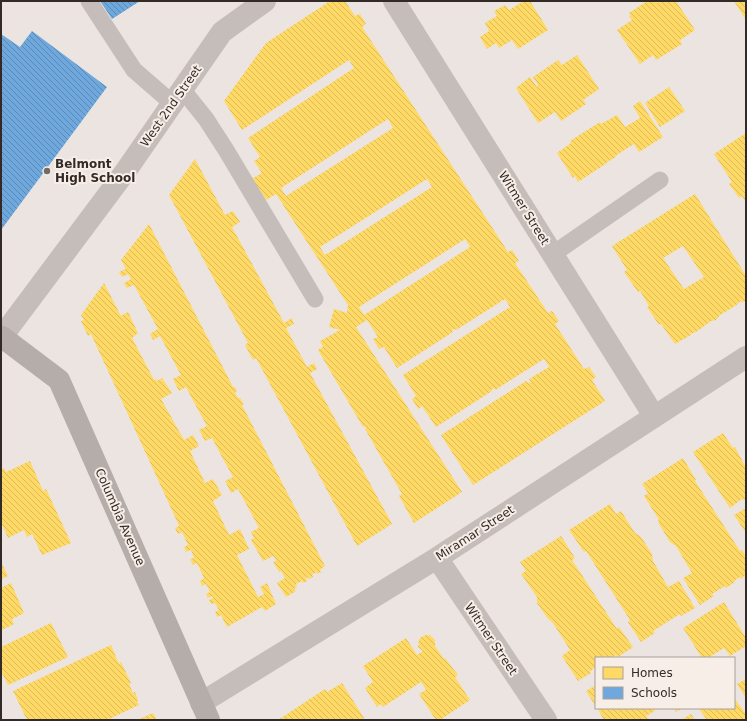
<svg xmlns="http://www.w3.org/2000/svg" width="747" height="721" font-family="'DejaVu Sans',sans-serif">
	<style>
		.homes { fill: url(#homes-back-hatch); fill-rule: evenodd }
		.schools { fill: url(#schools-back-hatch) }
		.lines { fill: none; stroke-linecap: round; stroke-linejoin: round }
		.lane { stroke: #c4bdb9; stroke-width: 17 }
		.street { stroke: #c4bdb9; stroke-width: 22 }
		.secondary { stroke: #b5adaa; stroke-width: 22 }
		.poi-dot { fill: #736b68; stroke: #f7eee7; stroke-width: 1.5 }
		.labels { text-anchor: middle; dominant-baseline: central; stroke-width: 4; stroke-linejoin: round; paint-order: stroke }
		.street-label { font-size: 12px; fill: #332a28; stroke: #f7eee7 }
		.poi-label { font-size: 12px; font-weight: bold; fill: #332a28; stroke: #f7eee7; text-anchor: start }
	</style>
	<defs>
		<pattern id="homes-back-hatch" width="6" height="6" patternUnits="userSpaceOnUse"><rect width="6" height="6" fill="#ffd966"/><path d="M-1 5l2 2M0 0l6 6M5-1l2 2" fill="none" stroke="#dbba58"/></pattern>
		<pattern id="schools-back-hatch" width="6" height="6" patternUnits="userSpaceOnUse"><rect width="6" height="6" fill="#6fa8dc"/><path d="M-1 5l2 2M0 0l6 6M5-1l2 2" fill="none" stroke="#5c89b2"/></pattern>
	</defs>
	<rect width="100%" height="100%" fill="#ebe4e0"/>
	<path class="homes" d="M330,1H345L355,16L360,14L366,24L362,27L508,252L512,250L519,261L515,263L548,313L552,311L559,321L555,324L584,369L589,367L596,377L592,380L605,401L473,485L441,435L526,381L528,383L531,382L529,379L549,367L544,359L495,390L494,388L491,390L492,391L436,427L422,406L418,409L412,399L416,396L403,375L510,307L505,299L456,330L455,329L452,330L453,332L397,368L384,347L379,349L373,339L378,337L367,320L356,327L462,492L414,523L399,496L402,494L365,429H366L365,426L363,427L318,350L323,347L320,341L340,330L329,327L334,309L347,313L348,305L276,194L266,200L252,179L262,173L254,161L260,157L248,138L354,68L349,60L242,130L224,101L266,43ZM388,119L393,128L286,196L281,188ZM427,179L432,187L325,255L320,247ZM465,239L470,247L364,315L359,307Z
		M524,1H530L548,30L518,49L512,40L499,48L496,43L487,49L480,37L489,31L485,23L497,16L494,11L505,5L509,10Z
		M647,1L651,2L655,1L656,3L660,1H676L695,30L680,40L682,44L656,60L653,55L640,64L617,30L632,20L629,16L630,15L629,13Z
		M734,1H746V20Z
		M577,55L599,89L583,100L586,104L561,121L555,112L538,123L516,88L530,77L537,87L538,85L533,77L558,60L562,65Z
		M669,87L685,111L660,127L645,103Z
		M640,101L663,137L639,152L634,144L615,156L616,157L606,163H607L578,182L575,176L573,178L557,153L571,143L570,141L600,122L601,124L617,115L625,127L640,118L633,106Z
		M746,133V203L742,196L739,198L732,188L729,184L732,182L714,154Z
		M195,159L225,215L233,211L240,222L232,227L284,323L292,318L294,324L286,328L307,367L314,363L317,369L310,373L392,524L357,546L256,358L253,360L245,345L248,343L169,195Z
		M695,194L746,276V300L742,303L741,301L735,306L720,315L716,320L711,321L696,332L690,334L691,335L675,344L661,324L659,325L647,307L649,306L640,291L638,292L624,272L627,270L612,246ZM683,246L704,277L684,289L663,258Z
		M149,224L233,387H235L237,391L235,392L238,398H240L244,404L242,405L325,566L320,570L321,572L317,574L316,572L312,575L313,577L309,579L307,577L306,578L307,581L303,583L302,581L296,584L297,587L294,589L296,591L286,597L277,583L285,578L281,571L279,572L273,562L276,561L275,558L273,556L263,561L251,540L254,538L251,532L259,528L238,489L231,493L225,481L233,477L222,457L212,438L205,441L199,430L207,426L196,406L186,387L179,391L173,379L181,375L160,336L153,340L150,334L158,329L134,285L127,288L124,283L131,279L128,274L122,277L119,272L126,269L121,260Z
		M104,283L121,316L128,312L138,333L132,338L154,380L156,379L157,381L162,378L172,393L161,399L184,440L193,435L199,446L190,451L205,483L213,479L222,495L213,501L229,535L240,529L249,549L237,555L258,597L264,594L260,587L267,583L276,604L265,611L262,607L227,627L221,615L217,617L215,612L219,610L215,603L211,604L209,600L213,598L212,596L208,598L206,594L210,592L206,584L202,586L200,581L204,578L197,563L193,565L190,559L194,558L191,550L186,552L184,547L188,545L182,532L178,534L175,528L179,526L176,519L91,334L88,336L81,321L84,320L81,315Z
		M723,433L733,448L735,447L745,466L746,465V499L743,500L742,499L730,508L693,452Z
		M683,458L696,480L695,481L740,551L742,550L746,557V575L741,579L740,577L734,581L735,582L726,588L725,586L712,594L714,596L700,605L683,578L692,573L676,546L670,542L659,524L658,518L644,496L648,493L642,484Z
		M30,461L43,491L46,489L71,543L42,555L32,534L27,537L24,530L8,538L1,522V469L4,468L6,472Z
		M610,504L616,514L621,511L635,533L640,536L643,540L652,554L653,561L668,587L679,581L695,608L681,616L680,614L653,631L655,633L641,642L628,622L630,620L586,551L584,552L569,530Z
		M746,508V533L734,515Z
		M561,536L575,558L572,560L617,629L619,627L633,647L618,657L616,655L611,658H596V667L590,671L591,673L578,681L562,656L570,650L553,623L548,619L537,603V597L521,574L526,571L520,562Z
		M1,562L8,576L1,579Z
		M11,583L24,613L12,619L14,624L2,630L1,588Z
		M724,602L746,638V646L730,656L724,648L708,658H702L683,628Z
		M51,623L68,657L8,685L1,671V647Z
		M426,635H430L435,640V646L444,659L445,658L458,675L455,677L470,700L440,720H436L419,694L426,690L421,682L383,707L381,704L377,707L365,688L373,682L363,666L406,638L417,655L423,651L418,647L419,640L421,637Z
		M111,645L119,664L121,662L131,683L129,684L133,693L135,692L138,700L137,701L139,705L107,720H27L13,691Z
		M746,679V698L737,684Z
		M342,683L364,718L361,720H278L325,689L327,692Z
		M596,685V707L586,691Z
		M734,698L746,714V720H707L699,709L734,708Z
		M597,708H654L655,711L646,716L649,720H604Z
		M674,708H683L676,712Z
		M153,713L157,720H137Z
		M691,714L695,720H681Z"/>
	<path class="schools" d="M100,1H140L112,19Z
		M32,31L107,87L1,230V34L20,47Z"/>
	<g class="lines">
		<path class="lane" d="M89,1L134,70L172,103
			M182,89L206,119L226,150L315,299
			M553,254L660,180"/>
		<path class="street" d="M394,1L654,416
			M1,338L125,172L222,32L265,1
			M437,558L546,720
			M201,703L437,558L746,357"/>
		<path class="secondary" d="M2,337L59,380L209,720"/>
	</g>
	<circle class="poi-dot" cx="47" cy="171" r="4"/>
	<g class="labels">
		<g class="street-label">
			<text transform="translate(171 106) rotate(-55)">West 2nd Street</text>
			<text transform="translate(524 208) rotate(58)">Witmer Street</text>
			<text transform="translate(120 517) rotate(66)">Columbia Avenue</text>
			<text transform="translate(475 533) rotate(-33)">Miramar Street</text>
			<text transform="translate(491 639) rotate(56)">Witmer Street</text>
		</g>
		<g class="poi-label">
			<text x="55" y="164">Belmont<tspan x="55" dy="14">High School</tspan></text>
		</g>
	</g>
	<rect width="747" height="721" fill="none" stroke="#332a28" stroke-width="4"/>
	<rect x="595" y="657" width="140" height="52" fill="#f7eee7" stroke="#a9a09b"/>
	<rect x="603" y="667" width="20" height="12" fill="#ffd966" stroke="#a9a09b"/>
	<text x="631" y="677" font-size="12" fill="#332a28">Homes</text>
	<rect x="603" y="687" width="20" height="12" fill="#6fa8dc" stroke="#a9a09b"/>
	<text x="631" y="697" font-size="12" fill="#332a28">Schools</text>
</svg>
